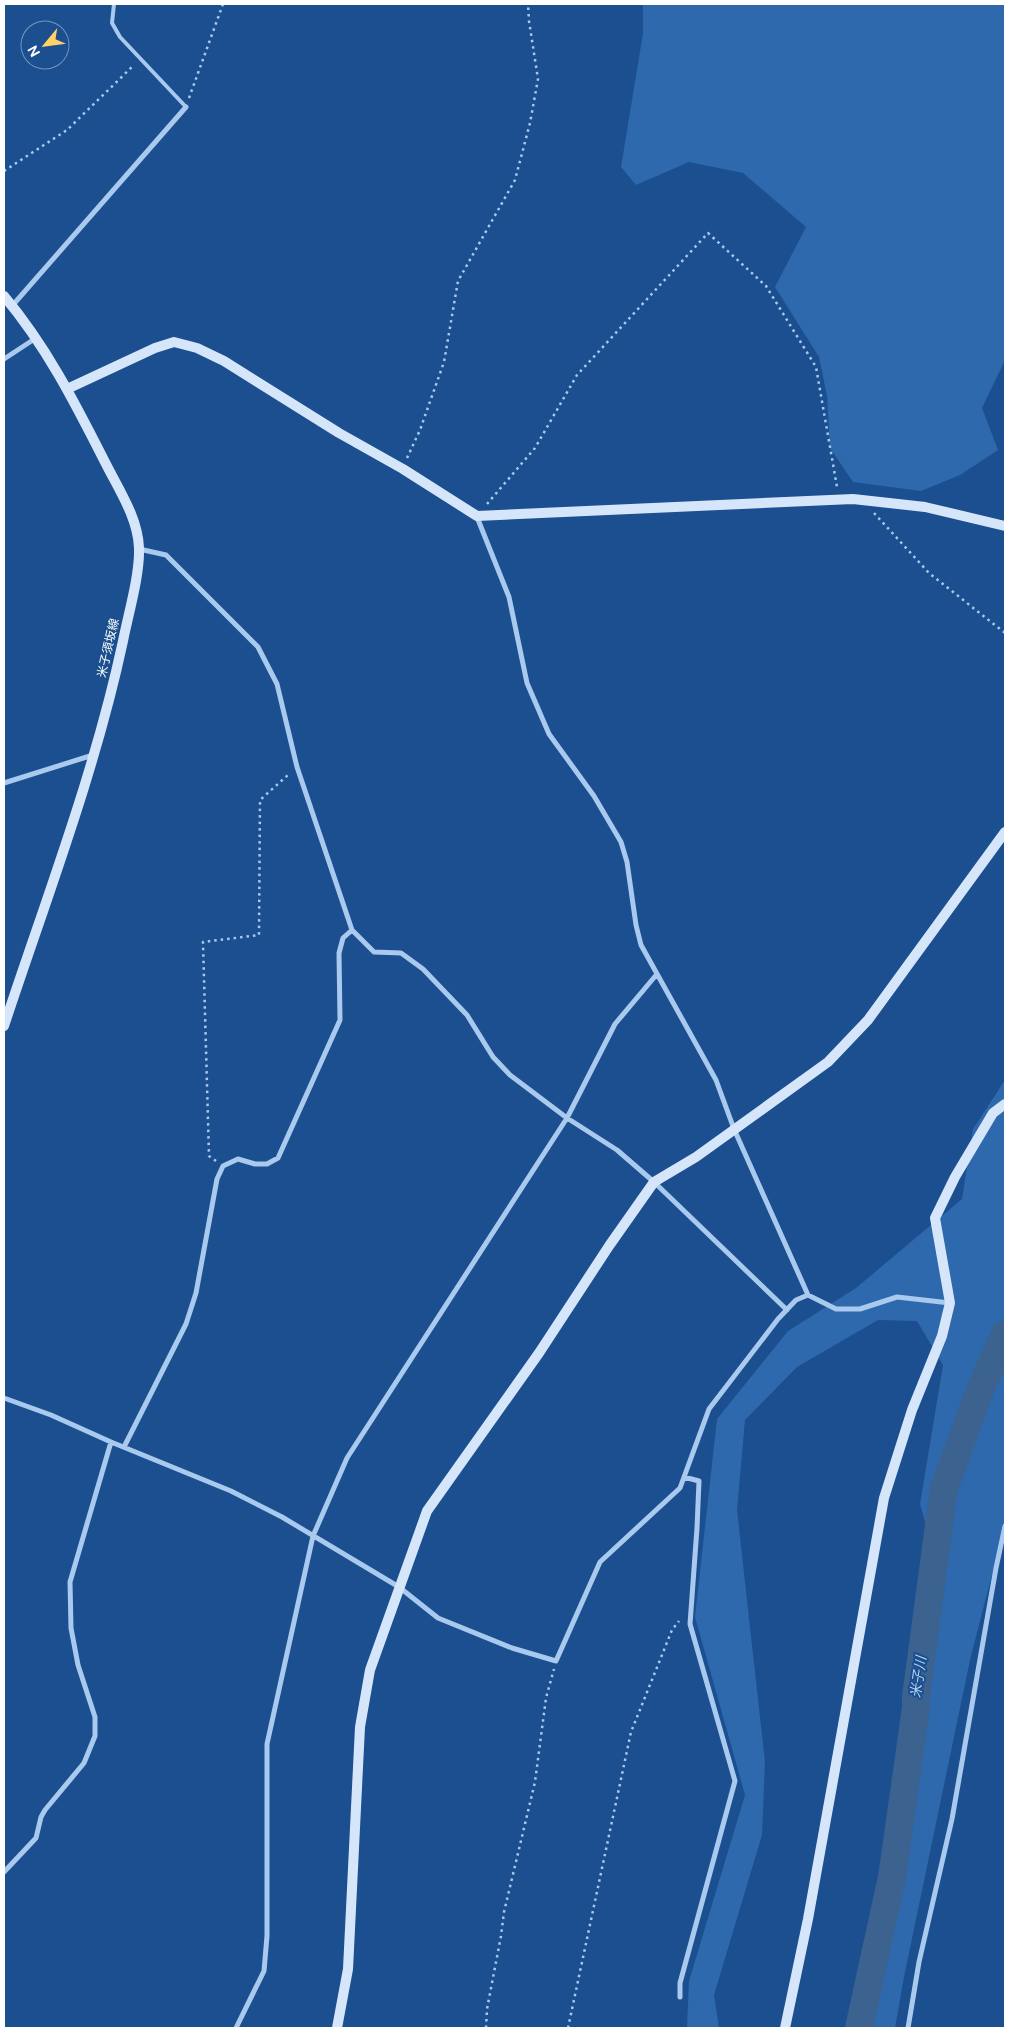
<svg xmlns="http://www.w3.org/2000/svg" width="1009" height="2032" font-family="'DM Sans','Noto Sans JP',sans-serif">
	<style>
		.green { fill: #2e69ad }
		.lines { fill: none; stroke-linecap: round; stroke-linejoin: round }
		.river { stroke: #3c6290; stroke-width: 28 }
		.path { stroke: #a9c9ee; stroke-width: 2.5; stroke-dasharray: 2.5 4; stroke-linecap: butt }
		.lane { stroke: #a9c9ee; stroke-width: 4 }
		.street { stroke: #a9c9ee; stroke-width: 5 }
		.secondary { stroke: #d6e6fa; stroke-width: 10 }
		.labels { text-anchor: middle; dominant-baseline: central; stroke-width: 4; stroke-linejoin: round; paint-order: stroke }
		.street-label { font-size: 12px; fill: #fff; stroke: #1b4f8f }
		.water-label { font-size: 14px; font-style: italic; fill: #b5d3f5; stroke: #1b4f8f }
	</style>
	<rect width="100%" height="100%" fill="#1b4f8f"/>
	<path class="green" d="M643,4H1005V360L982,408L998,450L960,475L921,491L853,482L830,448L827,396L819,357L775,287L806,227L743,173L689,162L636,185L621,167L643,33Z
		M1005,1080V1524L970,1660L904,1977L895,2028H866L944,1587L920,1504L943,1365L917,1321L878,1320L797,1367L745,1420L737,1510L765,1762L762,1835L714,1995L719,2028H687L689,1981L745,1795L695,1617L717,1419L788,1331L856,1288L962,1199L973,1129Z"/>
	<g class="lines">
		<path class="river" d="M859,2028L892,1877L916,1708V1697L944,1488L980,1390L1005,1334"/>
		<path class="path" d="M189,98L223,4
			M4,171L67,130L134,65
			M407,458L420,430L444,362L458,281L515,180L530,123L538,79L529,21L528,4
			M487,504L535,448L577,375L708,233L766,286L816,367L837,487
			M874,513L929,573L1005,633
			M216,1161L209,1156L203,942L259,935L260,800L288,775
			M486,2028L487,2009L501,1936L504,1912L535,1782L546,1698L554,1669
			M568,2028L631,1732L672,1630L679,1621"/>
		<path class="lane" d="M114,4L112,23L120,37L186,107"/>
		<path class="street" d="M12,306L186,107
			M4,359L36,338
			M477,517L509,597L527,683L549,734L594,796L621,842L627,862L636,925L641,945L716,1080L734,1129L808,1295L836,1309H860L897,1297L950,1303
			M139,549L166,555L258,647L277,684L297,767L352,930L374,952L401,953L423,969L467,1015L493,1057L510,1075L567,1118L617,1150L654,1182L787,1310
			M4,783L93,755
			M4,1398L51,1415L111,1442L231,1491L282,1517L399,1587L438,1618L512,1648L556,1661L600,1562L680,1488L709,1409L778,1319L796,1300L808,1295
			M124,1447L186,1324L196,1293L217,1179L223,1166L238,1159L255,1164H267L278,1158L340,1020L339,953L343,938L352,930
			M4,1872L36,1838L41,1817L45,1810L84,1763L95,1736V1717L78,1665L71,1628L70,1582L111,1442
			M680,1997V1983L735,1781L690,1624L697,1528L699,1481L684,1477
			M236,2028L264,1971L267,1936V1744L313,1536L347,1458L567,1118L615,1024L657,974
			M908,2028L919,1962L952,1819L996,1568L1005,1526"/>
		<path class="secondary" d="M4,296C47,347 76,405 106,464C119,490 138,518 139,548C140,575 128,615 123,641C95,772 46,899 4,1026
			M67,389L155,348L174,342L197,348L224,361L339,433L403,469L477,516L853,499L925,507L1005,526
			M337,2028L348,1969L360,1727L370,1670L427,1511L539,1353L609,1246L654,1182L696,1157L828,1062L868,1020L1005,832
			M785,2028L808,1919L884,1498L912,1410L942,1336L950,1303L935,1218L955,1177L993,1113L1005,1104"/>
	</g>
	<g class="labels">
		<g class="street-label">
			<text transform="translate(108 648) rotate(-77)">米子須坂線</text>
		</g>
		<g class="water-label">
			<text transform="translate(918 1677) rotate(-82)">米子川</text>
		</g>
	</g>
	<rect width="1009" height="2032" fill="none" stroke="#ffffff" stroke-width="10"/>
	<g transform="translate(45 45) rotate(241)"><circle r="24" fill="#1b4f8f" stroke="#7695bc"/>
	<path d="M0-4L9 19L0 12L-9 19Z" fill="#ffd166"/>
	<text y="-8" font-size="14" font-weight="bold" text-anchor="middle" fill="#ffffff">N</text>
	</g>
</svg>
